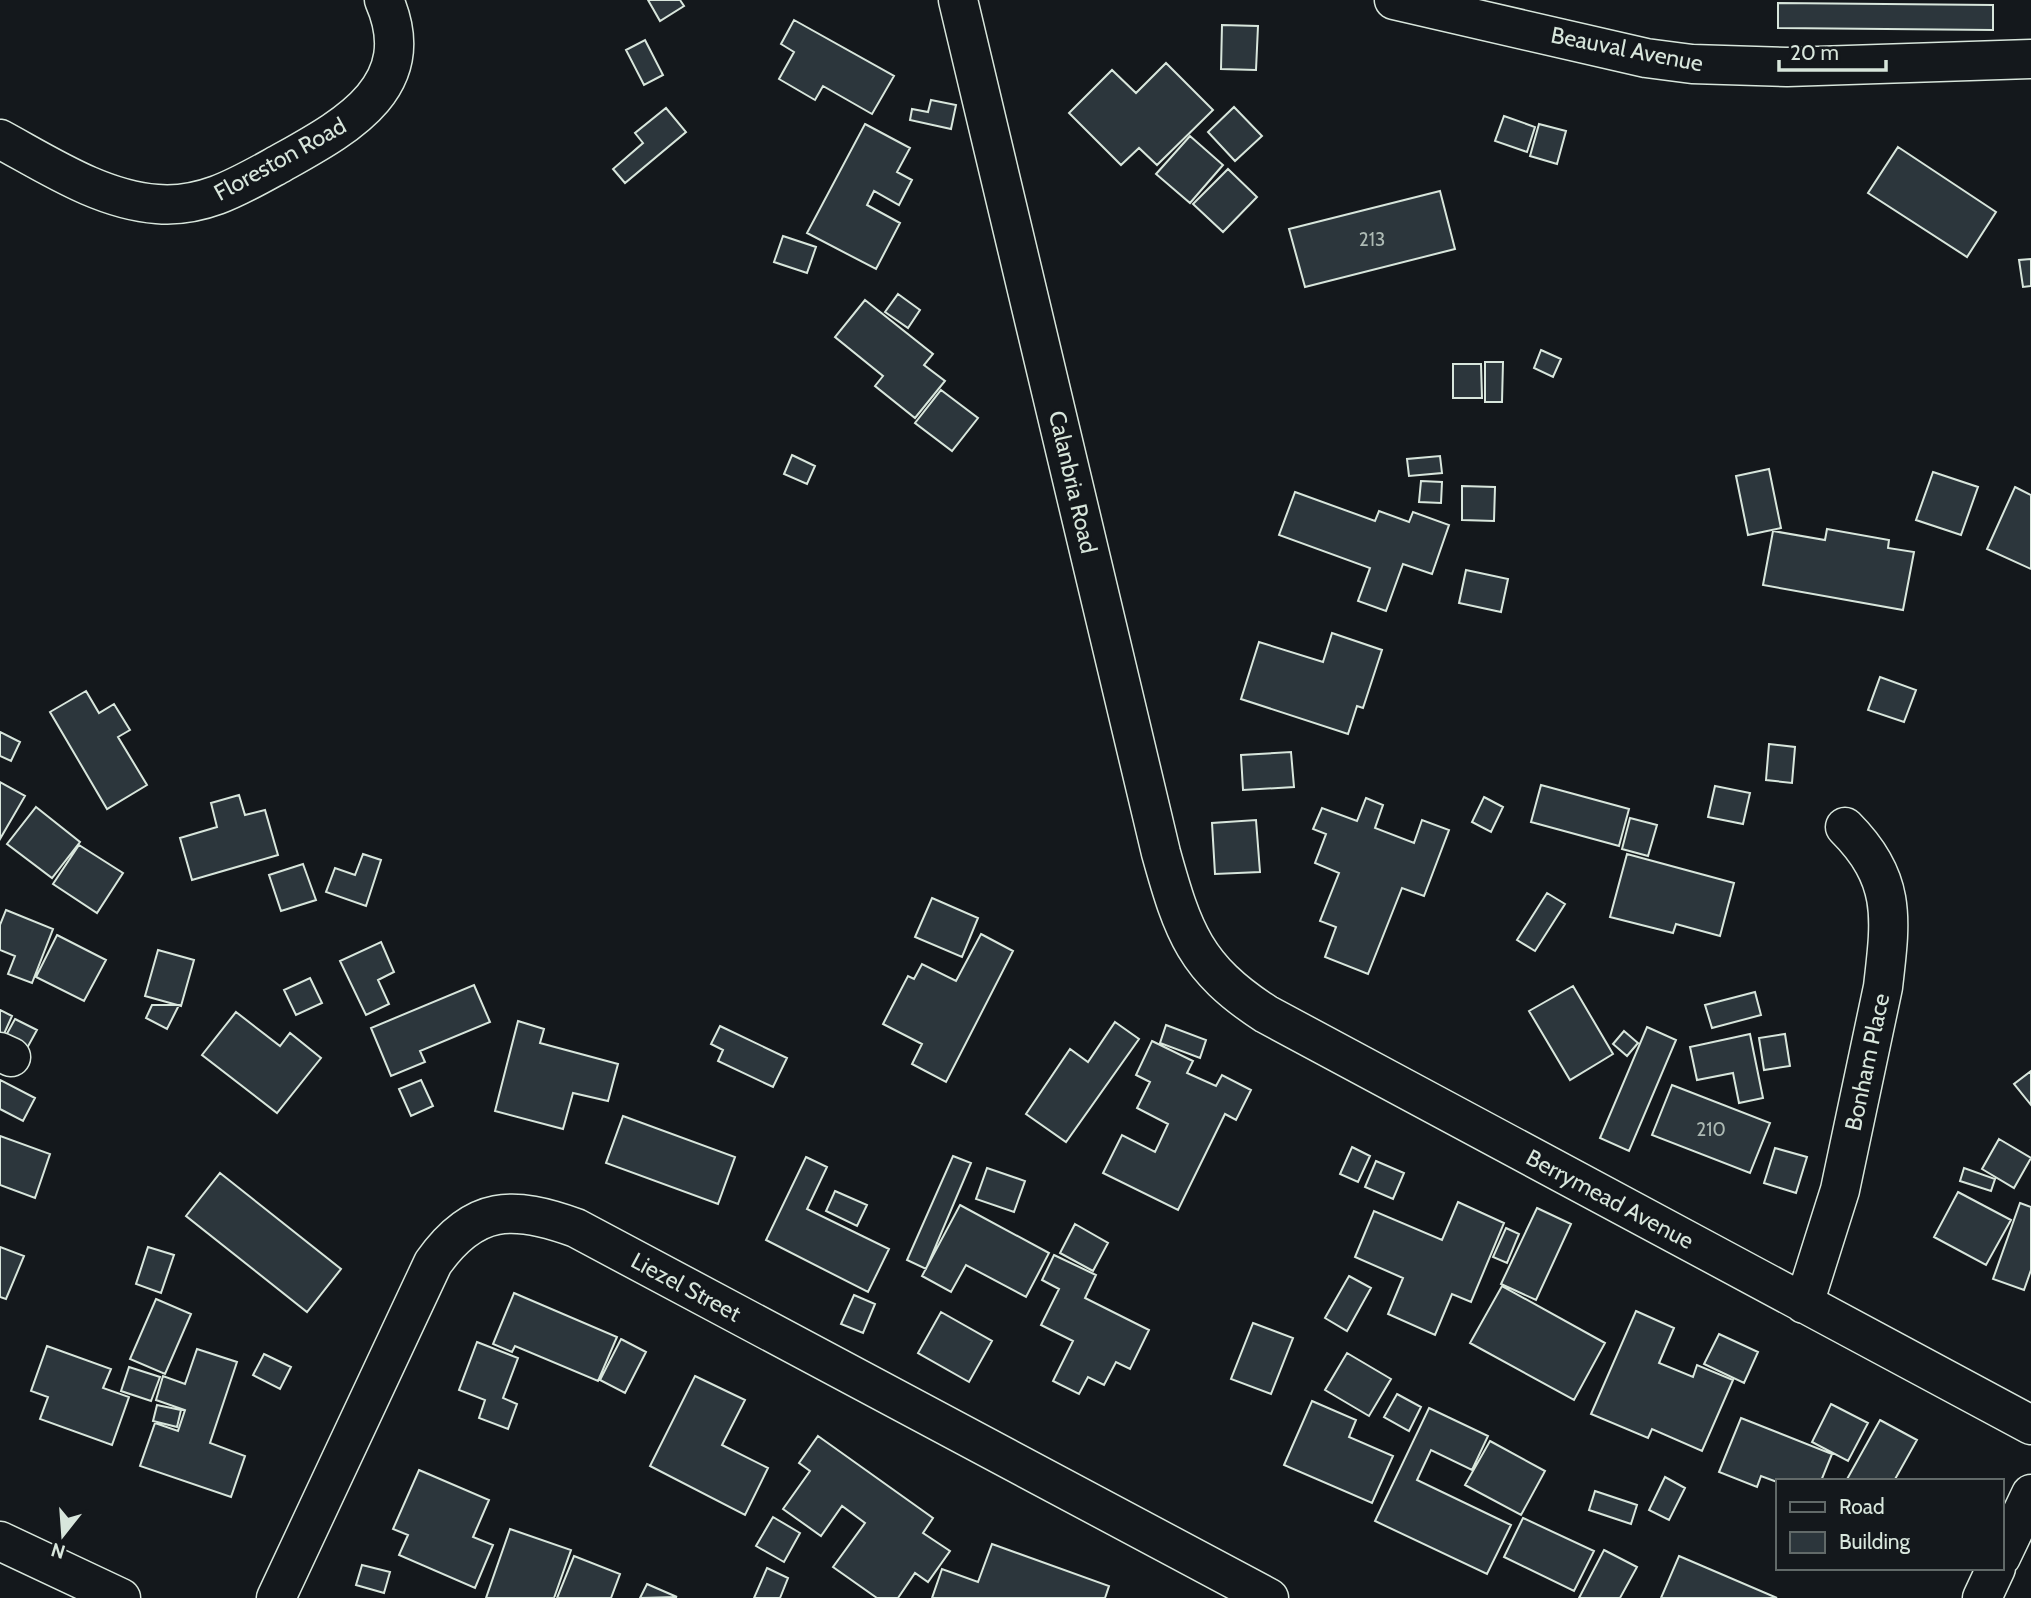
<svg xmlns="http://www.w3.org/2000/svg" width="2031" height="1598" font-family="Cabin,sans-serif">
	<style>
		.building { fill: #2c363c; stroke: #d8e6dc; stroke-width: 2 }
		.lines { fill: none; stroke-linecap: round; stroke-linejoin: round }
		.minor-casing { stroke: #d8e6dc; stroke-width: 41 }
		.minor { stroke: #14181c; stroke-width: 38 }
		.labels { text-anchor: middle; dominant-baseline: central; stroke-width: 5; stroke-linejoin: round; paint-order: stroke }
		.number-label { font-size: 19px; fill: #adbab4 }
		.street-label { font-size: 23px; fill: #d8e6dc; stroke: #14181c }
	</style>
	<rect width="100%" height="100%" fill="#14181c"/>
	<path class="building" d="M648,0H680L684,6L660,21Z
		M1778,3L1993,5V30L1778,28Z
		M794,20L894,76L872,114L823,86L815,100L779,79L794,52L781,44Z
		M1222,25L1258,26L1256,70L1221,69Z
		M645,40L663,75L644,85L626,50Z
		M1166,63L1213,110L1157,165L1139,148L1121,165L1069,113L1112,70L1136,93Z
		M931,100L956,105L951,129L910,120L912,109L928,112Z
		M1234,107L1262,136L1235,161L1208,132Z
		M666,108L686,132L625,183L613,169L643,143L635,133Z
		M1504,116L1535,127L1527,152L1495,141Z
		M865,124L910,148L897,172L912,180L899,205L874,191L867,205L900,223L876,269L807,233Z
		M1539,124L1566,131L1557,164L1530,156Z
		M1190,136L1223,165L1190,203L1156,174Z
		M1898,147L1996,212L1967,257L1868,193Z
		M1228,169L1257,197L1223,232L1193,204Z
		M1440,191L1455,249L1305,287L1289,229Z
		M783,236L816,247L807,273L774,262Z
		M2031,259V286L2023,287L2019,260Z
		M898,294L920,310L908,328L885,312Z
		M865,300L933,354L924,365L945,381L915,418L875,386L883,376L835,337Z
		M1541,350L1561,359L1553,377L1534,368Z
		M1485,362H1503L1502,402H1485Z
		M1453,364H1481L1482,398H1453Z
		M941,390L978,418L952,451L915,423Z
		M792,455L815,466L807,484L784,474Z
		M1440,456L1442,473L1409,476L1407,459Z
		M1769,469L1781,528L1748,535L1736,476Z
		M1933,472L1978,487L1961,535L1916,520Z
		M1421,481L1442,482L1441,503L1419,502Z
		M1462,486L1495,487L1494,521L1462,520Z
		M2015,487L2031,495V569L1987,549Z
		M1295,492L1375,521L1379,511L1409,522L1413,512L1449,525L1432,574L1403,564L1386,611L1358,601L1370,568L1279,535Z
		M1827,529L1889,540L1888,548L1914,552L1903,610L1763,585L1773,531L1825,540Z
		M1466,570L1508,579L1501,612L1459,603Z
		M1332,633L1382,650L1363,708L1357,706L1348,734L1241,699L1259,642L1323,662Z
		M1880,677L1916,690L1904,722L1868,710Z
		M86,691L99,713L114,704L130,730L118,737L147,785L107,809L50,712Z
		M0,732L20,742L11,761L0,756Z
		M1769,744L1795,747L1792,783L1766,780Z
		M1291,752L1294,787L1243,790L1241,755Z
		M0,782L25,796L0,839Z
		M1541,785L1629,809L1619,846L1531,822Z
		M1715,786L1750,793L1743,824L1708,817Z
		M239,795L245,815L265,810L278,855L192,880L180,838L217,827L211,803Z
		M1484,797L1503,807L1491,832L1472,822Z
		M1366,798L1383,805L1375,828L1414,843L1422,820L1449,830L1424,896L1402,888L1368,974L1325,957L1336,927L1320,921L1339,873L1315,863L1326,834L1313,829L1322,808L1357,821Z
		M36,807L80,842L52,878L7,844Z
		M1630,818L1657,825L1648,856L1622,849Z
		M1256,820L1260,872L1215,874L1212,823Z
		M79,845L123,873L97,913L53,884Z
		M363,854L381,860L366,906L326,892L335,868L355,875Z
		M1627,854L1734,883L1720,936L1676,924L1673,933L1610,917Z
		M303,864L316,900L281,911L269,875Z
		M1547,893L1565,904L1535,951L1517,940Z
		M932,898L978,918L962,957L915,937Z
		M6,910L53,929L32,983L8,974L15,956L0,950V925Z
		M981,934L1013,951L946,1082L912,1064L922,1044L883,1024L908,976L914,979L922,964L956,981Z
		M57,935L106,960L84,1001L36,977Z
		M381,942L394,972L378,980L389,1004L366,1015L340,961Z
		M158,950L194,960L181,1006L145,996Z
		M310,978L322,1003L296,1015L284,990Z
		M474,985L490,1022L420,1051L425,1062L391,1076L371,1028Z
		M1573,986L1613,1054L1570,1080L1529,1011Z
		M1755,992L1761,1015L1712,1028L1705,1005Z
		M152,1005H179L167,1029L146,1018Z
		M0,1010L12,1016L3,1036L0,1035Z
		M236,1012L280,1046L290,1033L321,1058L277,1113L202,1055Z
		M15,1019L37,1030L26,1050L4,1039Z
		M518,1021L544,1029L540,1043L618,1064L608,1101L573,1093L563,1129L495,1111Z
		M1115,1022L1139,1039L1066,1142L1026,1114L1070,1049L1088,1062Z
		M1166,1025L1206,1040L1200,1058L1160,1043Z
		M720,1026L787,1058L773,1087L718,1061L723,1050L711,1044Z
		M1647,1027L1676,1040L1629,1151L1600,1138Z
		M1624,1031L1638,1043L1627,1056L1613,1044Z
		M1750,1034L1763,1098L1739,1103L1733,1073L1697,1080L1690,1047Z
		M1785,1034L1790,1066L1764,1070L1759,1038Z
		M1152,1041L1193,1061L1187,1073L1216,1086L1222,1075L1251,1090L1236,1120L1225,1114L1178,1210L1103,1173L1122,1135L1155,1152L1168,1124L1137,1108L1150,1082L1136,1075Z
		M2031,1071V1105L2014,1084Z
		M0,1080L35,1098L23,1121L0,1109Z
		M421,1080L433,1106L411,1116L399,1089Z
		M1672,1085L1770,1123L1750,1173L1652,1135Z
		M623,1116L735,1157L718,1204L606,1163Z
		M0,1136L50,1154L35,1198L0,1185Z
		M1999,1139L2031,1158L2014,1188L1982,1169Z
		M1352,1147L1370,1156L1358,1182L1340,1174Z
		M1775,1148L1807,1157L1796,1193L1764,1183Z
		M953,1156L971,1163L926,1269L907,1260Z
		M806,1157L827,1167L807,1209L889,1249L868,1292L766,1240Z
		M1376,1161L1404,1173L1393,1199L1365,1187Z
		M987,1168L1025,1181L1014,1212L976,1199Z
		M1964,1168L1995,1179L1991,1191L1960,1181Z
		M220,1173L341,1269L307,1312L186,1216Z
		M835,1191L867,1205L857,1226L826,1211Z
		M1958,1192L2011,1220L1986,1265L1934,1237Z
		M1458,1202L1504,1223L1471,1302L1452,1294L1435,1335L1388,1314L1403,1278L1355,1257L1374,1211L1442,1240Z
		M2020,1203L2031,1207V1270L2024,1290L1993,1279Z
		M960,1205L1049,1253L1026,1297L966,1265L951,1292L922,1276Z
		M1537,1208L1571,1224L1536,1300L1501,1284Z
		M1075,1224L1108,1243L1093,1271L1060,1253Z
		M1506,1228L1519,1234L1507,1263L1493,1257Z
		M0,1247L24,1256L6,1299L0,1297Z
		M148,1247L174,1255L161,1293L136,1284Z
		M1054,1255L1096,1275L1085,1298L1149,1330L1130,1369L1116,1362L1104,1385L1088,1377L1079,1394L1053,1381L1073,1341L1041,1325L1059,1289L1042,1280Z
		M1349,1276L1371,1288L1347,1331L1325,1318Z
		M1502,1286L1605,1343L1574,1400L1470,1343Z
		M514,1293L617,1337L598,1381L515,1346L512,1352L493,1344Z
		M854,1295L875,1304L863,1333L841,1324Z
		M156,1299L191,1314L165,1374L130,1359Z
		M1636,1311L1674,1328L1659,1363L1693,1377L1697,1365L1733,1380L1702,1451L1652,1429L1648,1438L1591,1414Z
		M941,1312L992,1341L969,1382L918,1353Z
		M1253,1323L1293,1338L1271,1394L1231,1379Z
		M1719,1334L1758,1352L1744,1383L1704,1364Z
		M621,1339L646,1352L625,1393L600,1380Z
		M477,1342L518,1358L503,1398L517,1404L508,1429L479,1418L485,1400L459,1390Z
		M47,1346L111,1369L103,1388L129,1397L112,1445L40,1419L48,1397L31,1391Z
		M197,1349L237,1362L210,1443L245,1456L231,1497L140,1466L155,1423L178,1431L185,1410L156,1400L163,1376L185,1384Z
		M1347,1353L1391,1379L1369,1416L1325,1390Z
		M264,1354L291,1367L280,1389L253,1375Z
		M129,1367L160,1377L151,1401L121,1391Z
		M695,1376L745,1400L722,1445L768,1468L745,1515L650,1466Z
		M1397,1394L1421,1407L1409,1431L1384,1417Z
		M1312,1401L1356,1420L1349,1437L1393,1456L1372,1503L1284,1465Z
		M1831,1404L1868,1423L1848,1461L1812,1442Z
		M157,1405L181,1410L177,1427L153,1421Z
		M1429,1408L1488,1436L1472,1470L1431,1450L1417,1480L1511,1525L1487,1574L1375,1521Z
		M1741,1418L1832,1454L1821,1481L1777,1482L1761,1476L1757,1487L1719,1472Z
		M1880,1420L1917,1440L1894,1481H1846Z
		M818,1436L933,1518L923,1533L950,1551L928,1582L915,1573L898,1598H877L833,1567L865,1523L842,1506L821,1536L783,1509L810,1471L799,1463Z
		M1490,1441L1545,1471L1521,1515L1465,1485Z
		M419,1470L489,1500L473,1537L493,1545L475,1588L399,1555L408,1535L393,1529Z
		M1665,1477L1685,1488L1669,1520L1649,1510Z
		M1595,1491L1637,1505L1631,1524L1589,1510Z
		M773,1517L800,1533L784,1562L756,1546Z
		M1523,1518L1594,1551L1574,1591L1504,1557Z
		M510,1529L571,1550L554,1598H486Z
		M992,1544L1109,1586L1105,1598H932L942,1569L978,1582Z
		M1604,1550L1637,1567L1620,1598H1579Z
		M574,1556L620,1574L611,1598H557Z
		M1679,1556L1777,1598H1661Z
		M362,1565L390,1572L384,1593L356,1585Z
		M767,1568L788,1578L780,1598H754Z
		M647,1584L677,1597L640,1598Z"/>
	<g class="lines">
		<g class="minor-casing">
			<path id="minor" d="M958,0L1161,853C1183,932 1195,968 1266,1014L2031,1425
				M1394,0L1646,58L1692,64L1787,67L2031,59
				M0,139C48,165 101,200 157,204C204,208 241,185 281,163C345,127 422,87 384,0
				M0,1052L11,1057
				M1804,1304L1840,1190L1883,987C1891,918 1897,879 1845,827
				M0,1541L121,1598
				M2001,1557L2031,1494
				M276,1598L433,1263C474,1205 513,1205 576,1228L1269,1598
				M1982,1598L1996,1568"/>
		</g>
		<use href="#minor" class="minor"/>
	</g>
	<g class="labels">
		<g class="number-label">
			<text x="1372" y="239">213</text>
			<text x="1711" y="1129">210</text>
		</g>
		<g class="street-label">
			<text transform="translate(1627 49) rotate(11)">Beauval Avenue</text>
			<text transform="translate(280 159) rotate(-29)">Floreston Road</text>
			<text transform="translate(1073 482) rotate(77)">Calanbria Road</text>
			<text transform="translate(1867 1062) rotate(-78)">Bonham Place</text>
			<text transform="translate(1610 1199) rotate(28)">Berrymead Avenue</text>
			<text transform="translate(686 1287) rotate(28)">Liezel Street</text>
		</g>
	</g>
	<rect x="1776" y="1479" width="228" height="91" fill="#14181c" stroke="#626a69" stroke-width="2"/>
	<rect x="1790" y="1502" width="35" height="10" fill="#14181c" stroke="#626a69" stroke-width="2"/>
	<text x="1839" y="1514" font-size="21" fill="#d8e6dc">Road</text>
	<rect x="1790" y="1532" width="35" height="21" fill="#2c363c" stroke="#626a69" stroke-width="2"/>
	<text x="1839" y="1549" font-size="21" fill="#d8e6dc">Building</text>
	<g transform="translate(63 1535) rotate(197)" stroke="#14181c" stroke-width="5" paint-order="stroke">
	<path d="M0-5L12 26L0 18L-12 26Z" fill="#d8e6dc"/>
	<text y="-10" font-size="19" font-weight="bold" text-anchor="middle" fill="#d8e6dc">N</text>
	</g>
	<path d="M1779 60v10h107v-10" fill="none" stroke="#d8e6dc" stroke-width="3.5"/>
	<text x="1790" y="60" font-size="21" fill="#d8e6dc" stroke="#14181c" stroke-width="5" paint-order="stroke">20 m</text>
</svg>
